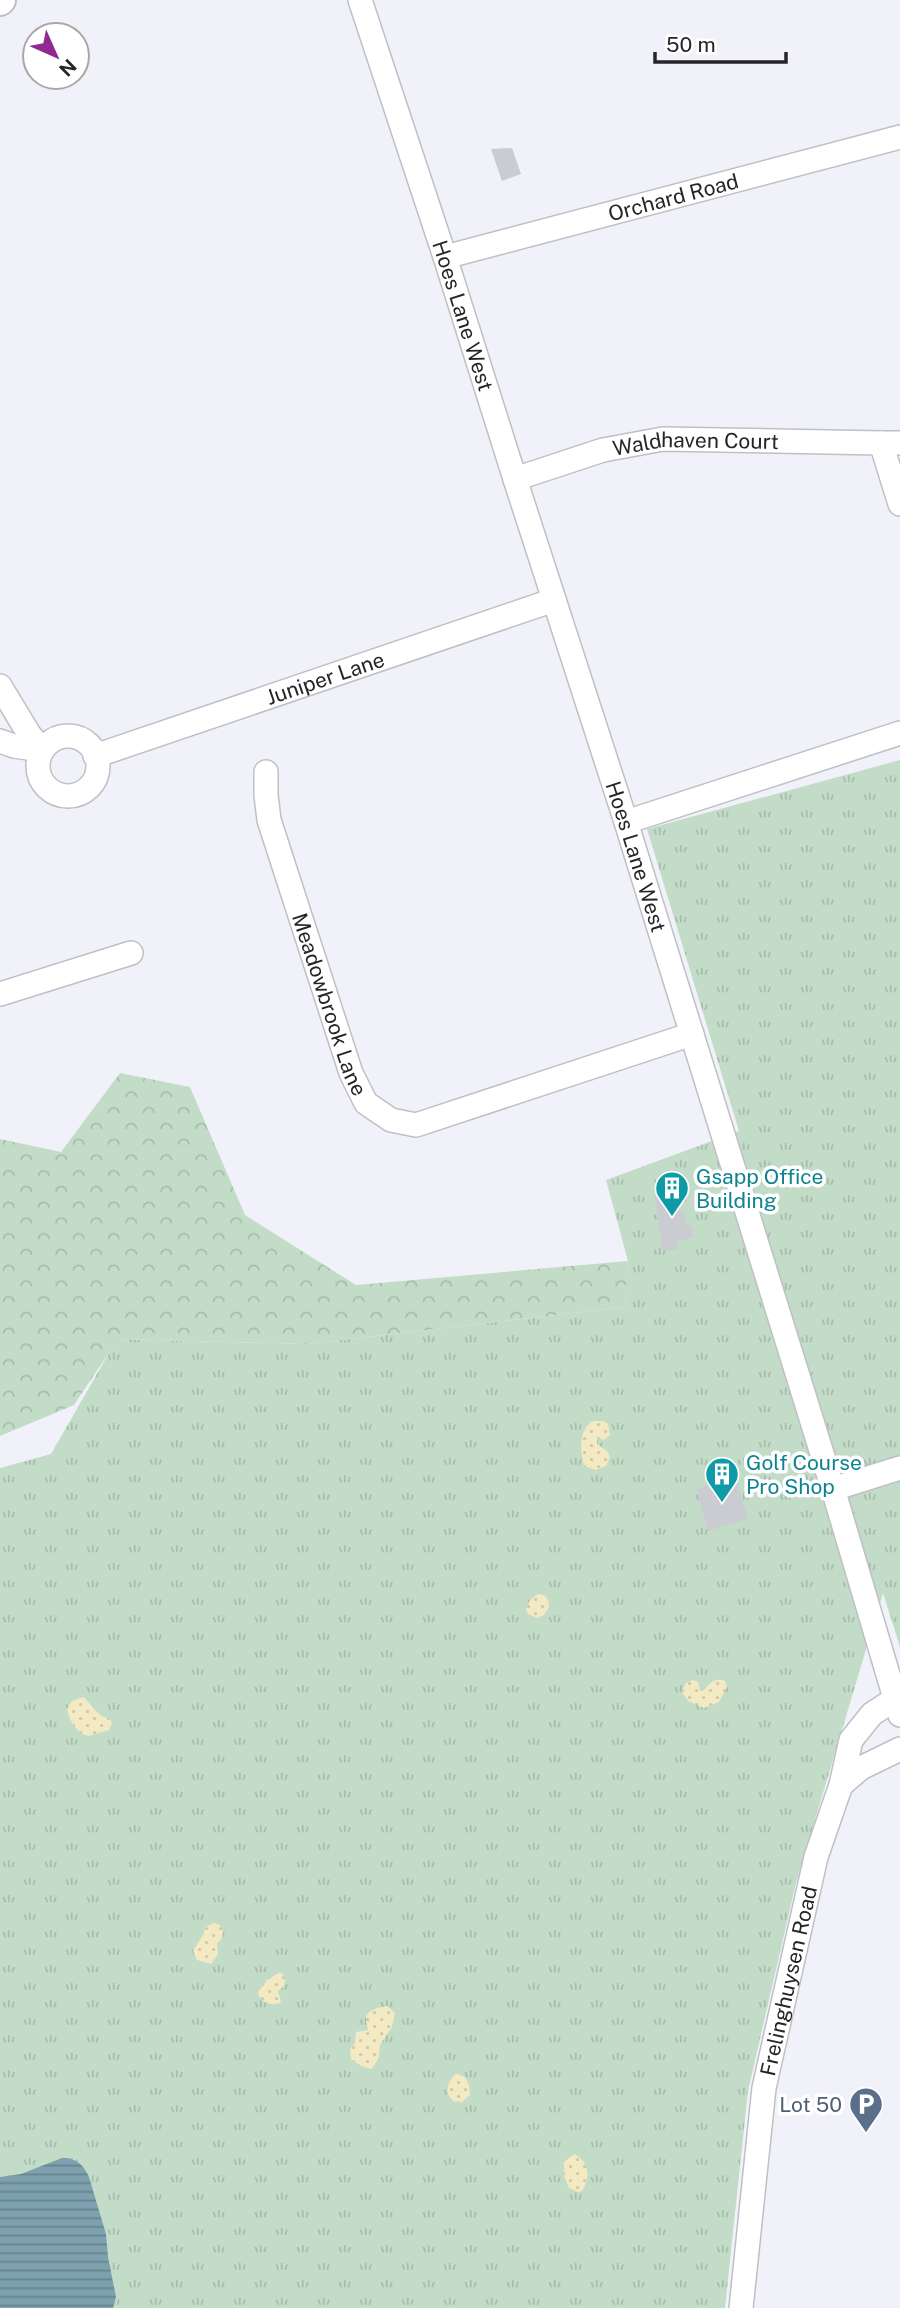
<svg xmlns="http://www.w3.org/2000/svg" width="900" height="2308" font-family="'Public Sans',sans-serif">
	<style>
		.grass { fill: url(#grass-tufts) }
		.forest { fill: url(#forest-crowns) }
		.sand { fill: url(#sand-dots) }
		.water { fill: url(#water-rules) }
		.building { fill: #cbcbd2 }
		.lines { fill: none; stroke-linecap: round; stroke-linejoin: round }
		.minor-casing { stroke: #bfbfc6; stroke-width: 26 }
		.major-casing { stroke: #bfbfc6; stroke-width: 32 }
		.minor { stroke: #fff; stroke-width: 23 }
		.major { stroke: #fff; stroke-width: 28 }
		.labels { text-anchor: middle; dominant-baseline: central; stroke-width: 7; stroke-linejoin: round; paint-order: stroke }
		.street-label { font-size: 21px; fill: #252528; stroke: #fff }
		.culture-label { font-size: 21px; fill: #0d838f; stroke: #fff; text-anchor: start }
		.service-label { font-size: 21px; fill: #4e5e75; stroke: #fff; text-anchor: end }
	</style>
	<defs>
		<pattern id="grass-tufts" width="24" height="20" patternUnits="userSpaceOnUse" patternTransform="scale(1.75)"><rect width="24" height="20" fill="#c2dcc8"/><path d="M3 7l-1-3M5 7V3M7 7l1-3M15 17l-1-3M17 17v-4M19 17l1-3" fill="none" stroke="#a7bdac"/></pattern>
		<pattern id="forest-crowns" width="20" height="18" patternUnits="userSpaceOnUse" patternTransform="scale(1.75)"><rect width="20" height="18" fill="#c2dcc8"/><path d="M2 6a3 3 0 1 1 6 0M12 15a3 3 0 1 1 6 0" fill="none" stroke="#a7bdac"/></pattern>
		<pattern id="sand-dots" width="8" height="8" patternUnits="userSpaceOnUse" patternTransform="scale(1.75)"><rect width="8" height="8" fill="#f3e9c3"/><path d="M2 2h.1M6 6h.1" fill="none" stroke="#d0c8a8" stroke-width="1.8" stroke-linecap="round"/></pattern>
		<pattern id="water-rules" width="6" height="5" patternUnits="userSpaceOnUse" patternTransform="scale(1.75)"><rect width="6" height="5" fill="#7da1ae"/><path d="M0 2.5h6" fill="none" stroke="#66838e"/></pattern>
	</defs>
	<rect width="100%" height="100%" fill="#f1f2f9"/>
	<path class="grass" d="M900,760V1647L883,1593L796,1883L748,2091L725,2308H0V1468L51,1454L117,1339L306,1344L625,1307L628,1261L606,1180L739,1131L647,829Z"/>
	<path class="forest" d="M120,1073L190,1087L245,1215L356,1285L628,1261L625,1307L306,1344L118,1339L74,1405L0,1436V1139L61,1152Z"/>
	<path class="sand" d="M592,1421H603L608,1424L610,1435L604,1440L597,1438V1444L608,1452L610,1457L606,1466L596,1470L584,1466C581,1451 577,1434 592,1421Z
		M538,1594C546,1594 549,1599 549,1607L544,1615L537,1618L528,1614L526,1609L530,1600Z
		M693,1680L698,1682L700,1691H703C710,1684 713,1677 725,1681L727,1687L719,1702L704,1708L688,1701L682,1692L686,1683Z
		M83,1697C93,1705 96,1716 109,1718L112,1723L109,1730L88,1736C77,1733 69,1721 67,1709L72,1701Z
		M214,1923L220,1925L223,1932L222,1938L217,1943L218,1954L211,1964L197,1960L193,1951L204,1933L205,1927Z
		M279,1973L283,1974L285,1981L283,1987L278,1991L281,2002C273,2007 260,2003 258,1992L268,1979Z
		M387,2006L395,2013L392,2027L380,2045L379,2057L372,2069C364,2068 357,2064 351,2059L350,2049L355,2043L356,2032L368,2030C368,2027 366,2023 366,2020C365,2010 380,2007 387,2006Z
		M456,2074C468,2076 470,2084 470,2095L462,2102L453,2101C444,2093 447,2081 456,2074Z
		M574,2154C589,2161 591,2178 582,2191L578,2192L569,2188L564,2176V2162Z"/>
	<path class="water" d="M62,2158C75,2157 84,2165 89,2177L106,2234L108,2257L116,2297L113,2308H0V2177L21,2174Z"/>
	<path class="building" d="M512,148L521,174L502,181L491,149Z
		M675,1195L677,1211H684L686,1226L691,1225L693,1238L676,1241L677,1249L663,1251L655,1198Z
		M733,1469L748,1519L708,1531L696,1489L711,1484L709,1476Z"/>
	<g class="lines">
		<g class="minor-casing">
			<g id="minor">
				<path id="s1" d="M360,0L445,257L515,479L626,822L833,1489L900,1715"/>
				<path id="s2" d="M445,257L900,137"/>
				<path d="M900,443H881L900,504"/>
				<path id="s3" d="M515,479L603,450L663,439L881,443"/>
				<path d="M0,686L29,734L42,750"/>
				<circle cx="68" cy="766" r="30"/>
				<path d="M0,741L14,746L42,750"/>
				<path id="s4" d="M95,756L554,600"/>
				<path id="s5" d="M266,772V795L269,820L351,1073L366,1103L391,1120L416,1125L692,1034"/>
				<path d="M626,822L900,733"/>
				<path d="M0,994L131,953"/>
				<path d="M833,1489L900,1468"/>
				<path d="M841,1785L861,1768L900,1749"/>
				<path id="s6" d="M741,2308L764,2088L816,1857L841,1785L851,1740L872,1714L895,1699"/>
			</g>
		</g>
		<g class="major-casing">
			<path id="major" d="M0,1L1,0"/>
		</g>
		<use href="#minor" class="minor"/>
		<use href="#major" class="major"/>
	</g>
	<defs>
		<g id="building-pin" transform="scale(1.75)"><path d="M0 17L-7.5 6A9.5 9.5 0 1 1 7.5 6Z" fill="#0f9aa8" stroke="#fff"/><path d="M-4-6H4V6H1V3H-1V6H-4ZM-2.5-4.3h1.7v1.8h-1.7ZM.8-4.3h1.7v1.8H.8ZM-2.5-1h1.7V.8h-1.7ZM.8-1h1.7V.8H.8Z" fill="#fff"/></g>
		<g id="parking-pin" transform="scale(1.75)"><path d="M0 17L-7.5 6A9.5 9.5 0 1 1 7.5 6Z" fill="#5c6f8a" stroke="#fff"/><path d="M-3.5-5.5H1a3.5 3.5 0 0 1 0 7H-1V5.5H-3.5ZM-1-3.4V-.6H.8a1.4 1.4 0 0 0 0-2.8Z" fill="#fff"/></g>
	</defs>
	<g fill-rule="evenodd">
		<use href="#building-pin" x="672" y="1188"/>
		<use href="#building-pin" x="722" y="1474"/>
		<use href="#parking-pin" x="866" y="2104"/>
	</g>
	<g class="labels">
		<g class="street-label">
			<text stroke="none"><textPath href="#s2" startOffset="236">Orchard Road</textPath></text>
			<text stroke="none"><textPath href="#s1" startOffset="332">Hoes Lane West</textPath></text>
			<text stroke="none"><textPath href="#s3" startOffset="186">Waldhaven Court</textPath></text>
			<text stroke="none"><textPath href="#s4" startOffset="243">Juniper Lane</textPath></text>
			<text stroke="none"><textPath href="#s1" startOffset="900">Hoes Lane West</textPath></text>
			<text stroke="none"><textPath href="#s5" startOffset="242">Meadowbrook Lane</textPath></text>
			<text stroke="none"><textPath href="#s6" startOffset="331">Frelinghuysen Road</textPath></text>
		</g>
		<g class="culture-label">
			<text x="696" y="1176">Gsapp Office<tspan x="696" dy="24">Building</tspan></text>
			<text x="746" y="1462">Golf Course<tspan x="746" dy="24">Pro Shop</tspan></text>
		</g>
		<g class="service-label">
			<text x="842" y="2104">Lot 50</text>
		</g>
	</g>
	<g transform="translate(56 56) rotate(135)"><circle r="33" fill="#ffffff" stroke="#a8a8a9" stroke-width="2"/>
	<path d="M0-5L12 26L0 18L-12 26Z" fill="#912a90"/>
	<text y="-10" font-size="19" font-weight="bold" text-anchor="middle" fill="#252528">N</text>
	</g>
	<path d="M655 52v10h131v-10" fill="none" stroke="#252528" stroke-width="3.5"/>
	<text x="666" y="52" font-size="21" fill="#252528" stroke="#ffffff" stroke-width="5" paint-order="stroke">50 m</text>
</svg>
